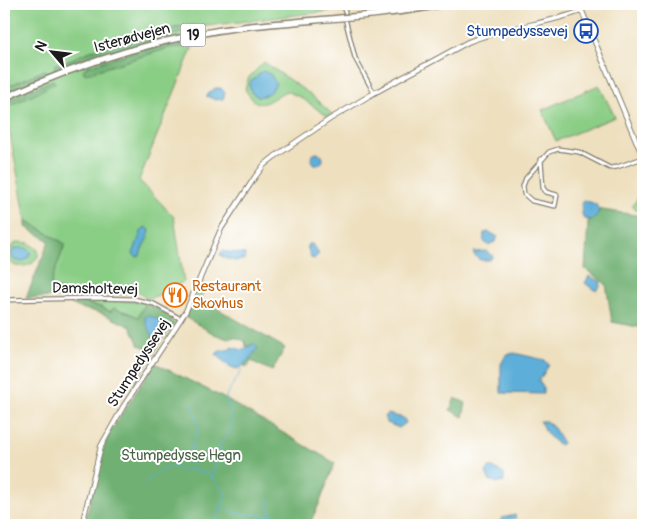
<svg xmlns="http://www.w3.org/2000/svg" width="647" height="529" font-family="Pangolin,sans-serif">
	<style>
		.green { fill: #8acd85; stroke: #537450 }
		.forest { fill: #6fb072; stroke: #466647 }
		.water { fill: #5daed8; stroke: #3c657a }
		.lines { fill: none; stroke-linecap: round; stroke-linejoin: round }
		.stream { stroke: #5daed8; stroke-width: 1 }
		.street-casing { stroke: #857e6e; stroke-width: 5.5 }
		.secondary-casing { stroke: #857e6e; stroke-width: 6 }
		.highway-casing { stroke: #857e6e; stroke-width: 8 }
		.street { stroke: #fff; stroke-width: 3 }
		.secondary { stroke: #fff; stroke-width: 4 }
		.highway { stroke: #fff; stroke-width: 5 }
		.labels { text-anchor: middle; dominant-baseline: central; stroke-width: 4; stroke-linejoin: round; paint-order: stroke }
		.shield { fill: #fff; stroke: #606060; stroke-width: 1 }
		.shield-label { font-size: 14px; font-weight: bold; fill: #1c1c1c }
		.transit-label { font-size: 15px; fill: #164399; stroke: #fff; text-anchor: end }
		.street-label { font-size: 15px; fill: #1c1c1c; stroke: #fff }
		.food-label { font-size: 15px; fill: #c56008; stroke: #fff; text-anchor: start }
		.park-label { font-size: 15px; fill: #486346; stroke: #fff }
	</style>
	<rect width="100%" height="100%" fill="#fff"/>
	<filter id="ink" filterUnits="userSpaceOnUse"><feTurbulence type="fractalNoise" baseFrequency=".02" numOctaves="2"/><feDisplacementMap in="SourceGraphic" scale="10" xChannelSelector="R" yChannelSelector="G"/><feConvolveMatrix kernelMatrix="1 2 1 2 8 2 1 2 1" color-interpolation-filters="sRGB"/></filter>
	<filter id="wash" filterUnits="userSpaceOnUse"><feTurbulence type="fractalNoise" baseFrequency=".0096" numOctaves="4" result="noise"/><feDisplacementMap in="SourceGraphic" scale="20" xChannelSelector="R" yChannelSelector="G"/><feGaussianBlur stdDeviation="1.12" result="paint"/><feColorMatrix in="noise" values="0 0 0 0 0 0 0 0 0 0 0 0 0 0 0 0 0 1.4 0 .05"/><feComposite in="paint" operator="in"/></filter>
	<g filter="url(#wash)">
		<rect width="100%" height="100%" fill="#eee0bf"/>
		<path class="green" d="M4,4H388L198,27L195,41L139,180L174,217L184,282L167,288L168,292L147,299L128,284L125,294L66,297L65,292C58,288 51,291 51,282L65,244L26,220L4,102Z
			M264,62L311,95L332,114L327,116L300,97L286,91C267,101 259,114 245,89L249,77Z
			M599,85L615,117L556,141L542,110Z
			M643,191V214L632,206Z
			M17,242L29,243L38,250V256L33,263C24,267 14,269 9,260L11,247Z
			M119,300L146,303L138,317L126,312L113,309L112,312L101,307L82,303L80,301Z"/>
		<path class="forest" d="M194,25L200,28L105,53L57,72L54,70L55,64C66,64 78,55 88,52C123,40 157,29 194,25Z
			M190,39L187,47L169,48L85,74L83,70L88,66L144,49Z
			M45,70L48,72L46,75L4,95V88Z
			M53,80L55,82L54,84L5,108L4,102Z
			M589,208L643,216V328L612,322L606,284L585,269Z
			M26,220L65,244L51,282C51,291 59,288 65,292L66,297L26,298L49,241L26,227Z
			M201,283L205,284L201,299L285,348L272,371L251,361L248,367L244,366L249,357L255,353L253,344L246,347L245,341L234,337L228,339L214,334L185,317Z
			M82,303L101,307L111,312L113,308L126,312L138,317L146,303L172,316L171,321L175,324L167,333L158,319L153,337L160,343L134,385L145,359H148L151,350L139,345L131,327L101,313L80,308L71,304Z
			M155,363L220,396L335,463L320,502L309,525H84L103,450L109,434Z
			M455,398L466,403L463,417L450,410Z"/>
		<path class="water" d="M263,71L271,75L276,84C271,92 267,96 258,97L252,93L249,85L251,81Z
			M215,88H221L225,93L223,99L216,100L206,96Z
			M311 159a6 6 0 1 1 12 0a6 6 0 1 1-12 0Z
			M584,200L596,204L599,211L596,217L591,220L584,219C581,212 580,207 584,200Z
			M145,227L150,230C149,239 142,245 140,256L137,257L133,254L141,232Z
			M489,232L498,237L495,242L488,245C483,242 483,239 484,233Z
			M308,244H312L319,254L314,259L311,258L307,246Z
			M14,248H26L31,252L28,258L22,262L14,260L12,255Z
			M222,251L245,254V259C236,263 227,260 220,255Z
			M486,251L493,256L490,260H480L474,255V252Z
			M589,276L601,282L600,287L597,290H594L585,283Z
			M147,315L158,319L167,333L160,343C153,336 146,328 145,317Z
			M253,344L258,348C253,355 245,366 237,369L228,366L216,354L221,350H228L232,347L243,350Z
			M514,353L545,360L549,365L539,381L543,387V394L501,393V364L506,355Z
			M388,414L404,418L406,423L399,428L387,423L384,417Z
			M540,421H546L554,428L563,443L561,445C552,442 543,430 540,421Z
			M489,468H494L504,474V482L498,483L489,480L486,472Z
			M515,515L516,518L513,519L509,525L499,524L495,522H501L502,518Z"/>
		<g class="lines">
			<path class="stream" d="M190,451L199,428L193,404
				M189,452L186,459L197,472
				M217,461L220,453V444L230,433L231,407L227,403L226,395L239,375L242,367
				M144,483L158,472L170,467L207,473L213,479
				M270,498L268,503L275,525
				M222,508L240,514
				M241,514L282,517
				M214,525L226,494L213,479V471L217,462"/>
		</g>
	</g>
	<g filter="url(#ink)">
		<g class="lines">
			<g class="street-casing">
				<path id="street" d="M342,4L345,12
					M346,22L355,58L374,93
					M541,159L543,188L546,192L557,195L555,206L532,201L524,194L523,186L526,178L549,152L558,149L579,152L610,168L617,167L643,158
					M4,300L94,298L134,299L154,304L181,319"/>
			</g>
			<g class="secondary-casing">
				<path id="secondary" d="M579,4L643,157
					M82,525L101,446L123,407L186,311L221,229L255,177L264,165L274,157L330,119L374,93L468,42C504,27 544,25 581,11"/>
			</g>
			<g class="highway-casing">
				<path id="highway" d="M4,98C82,62 164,36 250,26C315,19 382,17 445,4"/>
			</g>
			<use href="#street" class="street"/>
			<use href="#secondary" class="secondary"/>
			<use href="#highway" class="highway"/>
		</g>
	</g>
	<defs>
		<g id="bus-ring" transform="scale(1.25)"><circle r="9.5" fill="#fff" stroke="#1a4fb4" stroke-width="1.5"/><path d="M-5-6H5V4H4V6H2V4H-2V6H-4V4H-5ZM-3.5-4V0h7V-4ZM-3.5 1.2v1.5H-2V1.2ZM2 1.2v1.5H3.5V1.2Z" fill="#1a4fb4"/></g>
		<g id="restaurant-ring" transform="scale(1.25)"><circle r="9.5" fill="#fff" stroke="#e8710a" stroke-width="1.5"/><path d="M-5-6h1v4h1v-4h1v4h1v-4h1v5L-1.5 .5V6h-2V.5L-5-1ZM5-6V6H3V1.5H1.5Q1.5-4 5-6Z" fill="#e8710a"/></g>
	</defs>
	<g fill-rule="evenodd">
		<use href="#bus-ring" x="586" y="31"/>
		<use href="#restaurant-ring" x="175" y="295"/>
	</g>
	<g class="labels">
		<rect class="shield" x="180.5" y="23.5" width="25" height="23" rx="4"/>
		<g class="shield-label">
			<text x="193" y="35">19</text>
		</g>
		<g class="transit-label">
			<text x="568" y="31">Stumpedyssevej</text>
		</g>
		<g class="street-label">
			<text transform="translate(132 38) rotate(-15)">Isterødvejen</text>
			<text transform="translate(95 289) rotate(1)">Damsholtevej</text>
			<text transform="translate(139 363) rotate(-57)">Stumpedyssevej</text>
		</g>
		<g class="food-label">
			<text x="192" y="286">Restaurant<tspan x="192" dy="17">Skovhus</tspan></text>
		</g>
		<g class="park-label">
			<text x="181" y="455">Stumpedysse Hegn</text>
		</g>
	</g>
	<rect width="647" height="529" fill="none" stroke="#fff" stroke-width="20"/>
	<g transform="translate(52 52) rotate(298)" stroke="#ffffff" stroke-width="4" paint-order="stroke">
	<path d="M0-4L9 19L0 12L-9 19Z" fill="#1c1c1c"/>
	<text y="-8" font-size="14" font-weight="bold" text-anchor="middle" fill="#1c1c1c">N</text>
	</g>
</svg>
